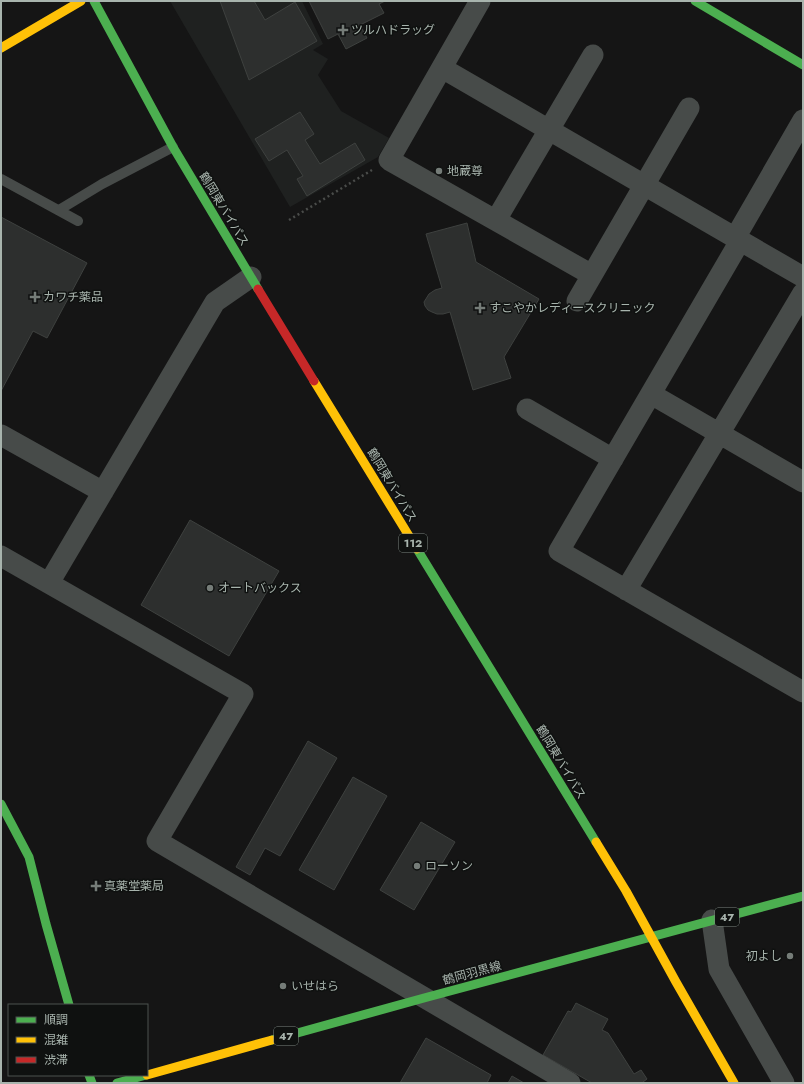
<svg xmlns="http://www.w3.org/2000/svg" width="804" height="1084" font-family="Jost,'Noto Sans JP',sans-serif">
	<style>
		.built { fill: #1f2120 }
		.building { fill: #2d2f2e; stroke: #3e413f }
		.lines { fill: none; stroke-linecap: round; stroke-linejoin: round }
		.path { stroke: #4a4c4a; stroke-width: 2.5; stroke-dasharray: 2 3; stroke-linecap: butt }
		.lane { stroke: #474b49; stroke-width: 10 }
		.street { stroke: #474b49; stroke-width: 21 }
		.fast { stroke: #4caf50; stroke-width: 9 }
		.slow { stroke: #ffc107; stroke-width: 9 }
		.jam { stroke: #c62828; stroke-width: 9 }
		.poi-dot { fill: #757c78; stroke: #0f1110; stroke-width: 1.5 }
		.labels { text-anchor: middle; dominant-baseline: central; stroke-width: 3; stroke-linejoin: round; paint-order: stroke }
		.shield { fill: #0f1110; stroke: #7a837e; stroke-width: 1 }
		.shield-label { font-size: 11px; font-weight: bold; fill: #a8b4ad }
		.poi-label { font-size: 12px; fill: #a8b4ad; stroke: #0f1110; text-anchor: start }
		.street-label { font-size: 12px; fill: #a8b4ad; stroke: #0f1110 }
	</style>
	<rect width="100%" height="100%" fill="#151515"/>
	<path class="built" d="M170,1H302L323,44L313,50L328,59L318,75L341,111L389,138L378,157L290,207Z"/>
	<path class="building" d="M220,1H254L265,20L295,2L317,41L249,80Z
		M309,1H385L379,4L384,13L360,25L367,38L346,49L338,34L328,39Z
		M300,112L314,134L305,140L320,164L355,143L365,160L307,196L297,179L303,176L287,150L269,161L255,139Z
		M1,217L87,263L47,338L33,331L1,391Z
		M467,223L476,262L539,299L504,357L511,378L473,390L450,312L443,314H437L432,312L428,310L425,306L424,302L429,294L435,290L442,288L426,234Z
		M190,520L279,571L229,656L141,605Z
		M308,741L337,758L280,856L265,848L250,875L236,867Z
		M353,777L387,796L334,890L299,870Z
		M421,822L455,842L414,910L380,890Z
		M576,1003L608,1019L602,1030L608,1033L634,1074L641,1070L647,1079L643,1082L644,1083H592L543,1055L568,1011L571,1012Z
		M426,1038L491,1075L487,1083H400Z
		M512,1076L524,1083H508Z"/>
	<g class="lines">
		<path class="path" d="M289,220L372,170"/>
		<path class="lane" d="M1,179L78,221
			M59,210L102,184L173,147"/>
		<path class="street" d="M480,1L389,160L592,275
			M442,68L803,277
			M496,220L593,55
			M735,238L803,120
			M740,241L559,551L803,692
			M577,301L689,108
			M651,394L803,482
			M527,409L613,459
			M1,435L103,492
			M1,556L243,694L157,841L570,1083
			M49,583L215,302L251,277
			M626,590L803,293
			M712,920L719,969L784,1083"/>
		<path class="fast" d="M94,1L173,147L258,289
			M695,1L803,65
			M417,549L596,842
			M1,804L29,857L46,924L69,1005
			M272,1040L424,998L803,896
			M89,1075L92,1083
			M117,1083L146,1075"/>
		<path class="slow" d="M1,48L81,1
			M314,381L417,549
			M596,842L626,891L676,982L734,1083
			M147,1075L272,1040"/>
		<path class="jam" d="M258,289L314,381"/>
	</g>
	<g class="poi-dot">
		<path d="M341 24h4v4h4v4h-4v4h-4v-4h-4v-4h4z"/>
		<circle cx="439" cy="171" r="4"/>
		<path d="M33 291h4v4h4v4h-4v4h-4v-4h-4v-4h4z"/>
		<path d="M478 302h4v4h4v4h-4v4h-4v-4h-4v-4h4z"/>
		<circle cx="210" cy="588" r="4"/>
		<circle cx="417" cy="866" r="4"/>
		<path d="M94 880h4v4h4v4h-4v4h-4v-4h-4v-4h4z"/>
		<circle cx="790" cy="956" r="4"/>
		<circle cx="283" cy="986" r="4"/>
	</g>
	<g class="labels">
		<g class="shield">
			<rect x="399" y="534" width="28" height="18" rx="3"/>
			<rect x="715" y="908" width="24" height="18" rx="3"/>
			<rect x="274" y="1027" width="24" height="18" rx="3"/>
		</g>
		<g class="shield-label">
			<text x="413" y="543">112</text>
			<text x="727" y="917">47</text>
			<text x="286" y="1036">47</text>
		</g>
		<g class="poi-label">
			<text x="351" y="30">ツルハドラッグ</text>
			<text x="447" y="171">地蔵尊</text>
			<text x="43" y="297">カワチ薬品</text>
			<text x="489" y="308">すこやかレディースクリニック</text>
			<text x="218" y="588">オートバックス</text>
			<text x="425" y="866">ローソン</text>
			<text x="104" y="886">真薬堂薬局</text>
			<text x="782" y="956" text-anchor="end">初よし</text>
			<text x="291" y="986">いせはら</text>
		</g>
		<g class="street-label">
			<text transform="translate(224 209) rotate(59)">鶴岡東バイパス</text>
			<text transform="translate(392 485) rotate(59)">鶴岡東バイパス</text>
			<text transform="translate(561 762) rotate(59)">鶴岡東バイパス</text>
			<text transform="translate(472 973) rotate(-15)">鶴岡羽黒線</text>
		</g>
	</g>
	<rect width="804" height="1084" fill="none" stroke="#a8b4ad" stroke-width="4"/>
	<rect x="8" y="1004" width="140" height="72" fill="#0f1110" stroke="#4c524f"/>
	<rect x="16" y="1017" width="20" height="6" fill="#4caf50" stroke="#4c524f"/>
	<text x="44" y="1024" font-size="12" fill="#a8b4ad">順調</text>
	<rect x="16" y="1037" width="20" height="6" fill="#ffc107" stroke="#4c524f"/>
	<text x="44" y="1044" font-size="12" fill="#a8b4ad">混雑</text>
	<rect x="16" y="1057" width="20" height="6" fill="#c62828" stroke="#4c524f"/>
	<text x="44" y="1064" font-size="12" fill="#a8b4ad">渋滞</text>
</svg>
